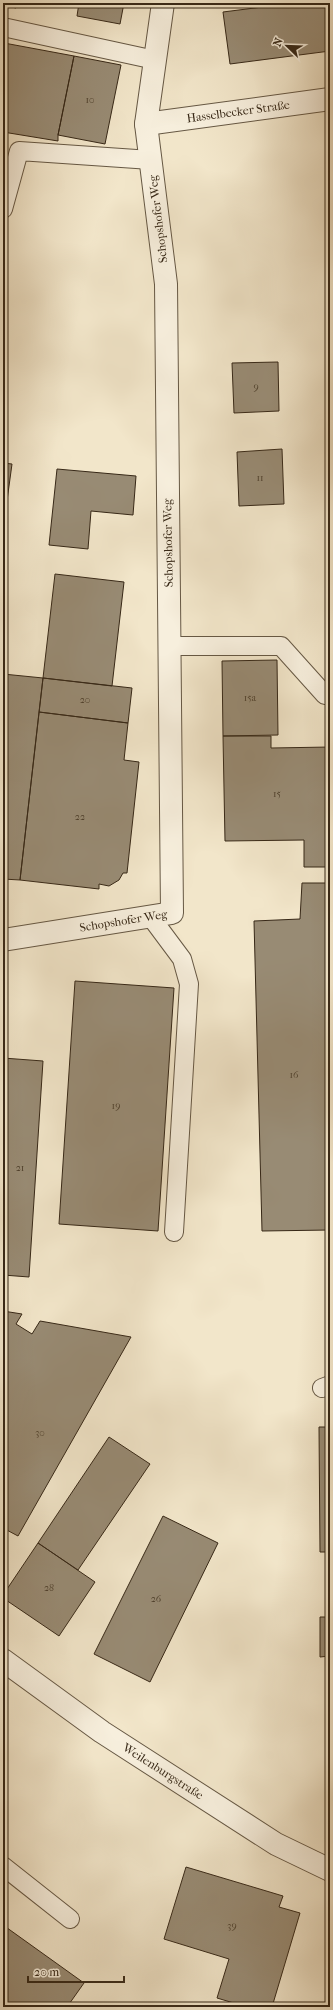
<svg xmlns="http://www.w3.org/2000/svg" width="333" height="2010" font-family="'IM FELL French Canon',serif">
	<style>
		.building { fill: #988b74; stroke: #372817 }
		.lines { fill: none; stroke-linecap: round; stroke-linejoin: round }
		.service-casing { stroke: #665844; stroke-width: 20 }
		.minor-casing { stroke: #665844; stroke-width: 24 }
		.service { stroke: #f7efdd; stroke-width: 18 }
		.minor { stroke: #f7efdd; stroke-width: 22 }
		.labels { text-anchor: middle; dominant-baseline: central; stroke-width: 3; stroke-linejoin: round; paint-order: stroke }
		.number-label { font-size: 10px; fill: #4f412e }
		.street-label { font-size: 12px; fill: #372817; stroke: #f7efdd }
	</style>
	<rect width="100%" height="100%" fill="#f2e6ca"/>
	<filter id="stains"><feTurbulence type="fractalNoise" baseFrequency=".005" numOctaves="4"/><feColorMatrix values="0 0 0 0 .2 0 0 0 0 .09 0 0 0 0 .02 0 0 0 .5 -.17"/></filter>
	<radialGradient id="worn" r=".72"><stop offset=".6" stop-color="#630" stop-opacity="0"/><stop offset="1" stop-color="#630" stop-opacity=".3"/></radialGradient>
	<path class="building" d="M3,3H17L16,8L3,5Z
		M79,3H124L120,24L77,16Z
		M294,3H328L330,22V51L230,64L223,12Z
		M4,43L74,56L58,135V141L3,132Z
		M74,56L121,65L105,144L58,135Z
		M278,362L279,411L234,413L232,363Z
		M282,449L284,504L239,506L237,452Z
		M3,463L12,464L6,508H3Z
		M57,469L136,476L133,515L91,511L88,549L49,545Z
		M55,574L124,582L112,686L43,678Z
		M277,660L278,735L223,736L222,661Z
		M3,674L43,678L20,880L3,879Z
		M43,678L132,688L128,723L39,712Z
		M39,712L128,723L124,760L139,762L127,873H123L119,880L109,886L99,884V889L20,880Z
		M223,736H271V748L330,747V867H304V840L225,841Z
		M302,883H330V1230L262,1231L254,921L300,919Z
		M75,981L174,988L158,1231L59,1224Z
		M3,1058L43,1061L29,1277L3,1275Z
		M3,1311L22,1314L16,1324L32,1334L40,1321L131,1337L18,1536L3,1528Z
		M319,1427H330V1552H320Z
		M109,1437L150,1464L78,1570L38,1543Z
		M163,1516L218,1543L150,1682L94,1654Z
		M38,1543L95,1582L59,1636L3,1598V1595Z
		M320,1617H330V1656L320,1657Z
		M186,1867L283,1896L279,1907L300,1913L272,2007H247L217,1998L229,1959L164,1939Z
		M3,1925L84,1983L67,2007H3Z"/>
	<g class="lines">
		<g class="service-casing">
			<path id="service" d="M3,27L155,60
				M3,209L19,151L151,160
				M170,646H281L325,695
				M150,916L182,959L189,984L174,1232
				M322,1388L330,1385
				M3,1866L70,1919"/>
		</g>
		<g class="minor-casing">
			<g id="minor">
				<path id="s1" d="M146,124L330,99"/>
				<path id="s2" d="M3,940L172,913L166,284L146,124L163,3"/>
				<path id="s3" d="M3,1660L102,1732L276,1844L330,1870"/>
			</g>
		</g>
		<use href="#service" class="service"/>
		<use href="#minor" class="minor"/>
	</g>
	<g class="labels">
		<g class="number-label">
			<text x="90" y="100">10</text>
			<text x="256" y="387">9</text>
			<text x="260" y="478">11</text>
			<text x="250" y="698">15a</text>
			<text x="85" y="700">20</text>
			<text x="277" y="794">15</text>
			<text x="80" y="817">22</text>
			<text x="294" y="1075">16</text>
			<text x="116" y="1106">19</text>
			<text x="20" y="1168">21</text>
			<text x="40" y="1433">30</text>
			<text x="49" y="1588">28</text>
			<text x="156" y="1599">26</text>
			<text x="232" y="1926">39</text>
		</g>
		<g class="street-label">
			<text stroke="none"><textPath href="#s1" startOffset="93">Hasselbecker Straße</textPath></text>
			<text transform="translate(158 219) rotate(-97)">Schopshofer Weg</text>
			<text transform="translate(168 543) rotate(-91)">Schopshofer Weg</text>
			<text stroke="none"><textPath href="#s2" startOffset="122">Schopshofer Weg</textPath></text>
			<text stroke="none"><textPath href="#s3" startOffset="195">Weilenburgstraße</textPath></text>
		</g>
	</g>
	<rect width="333" height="2010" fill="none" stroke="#f2e6ca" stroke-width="16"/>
	<rect x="4" y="4" width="325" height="2002" fill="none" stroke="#372817" stroke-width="2"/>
	<rect x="8" y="8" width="317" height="1994" fill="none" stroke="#372817"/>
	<g transform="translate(287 46) rotate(293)" stroke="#f7efdd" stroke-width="3" paint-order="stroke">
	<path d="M0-3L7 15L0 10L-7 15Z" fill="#372817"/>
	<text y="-6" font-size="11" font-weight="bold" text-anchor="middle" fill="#372817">N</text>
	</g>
	<path d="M28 1976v6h96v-6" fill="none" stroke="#372817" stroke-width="2"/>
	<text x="34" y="1976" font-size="12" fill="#372817" stroke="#f7efdd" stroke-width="3" paint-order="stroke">20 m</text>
	<rect width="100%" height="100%" filter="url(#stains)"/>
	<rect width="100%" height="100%" fill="url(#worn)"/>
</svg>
